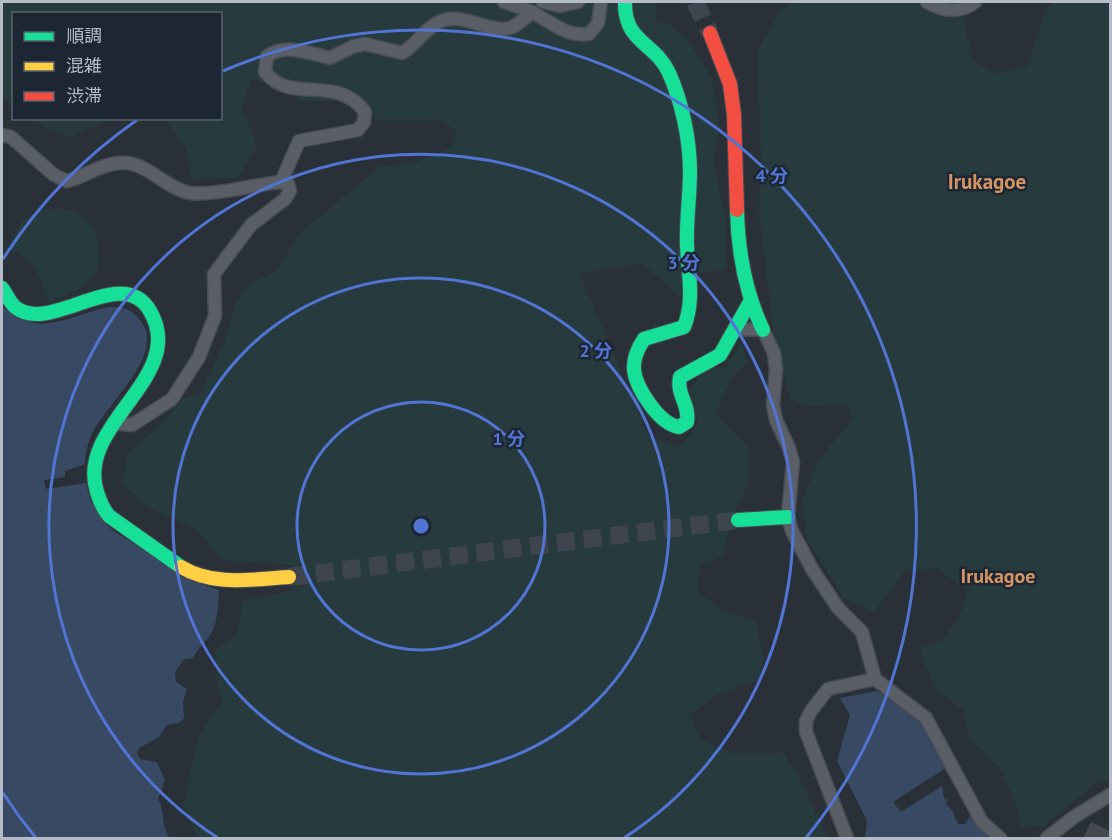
<svg xmlns="http://www.w3.org/2000/svg" width="1112" height="840" font-family="'PT Sans','Noto Sans JP',sans-serif">
	<style>
		.green { fill: #273a3e }
		.water { fill: #384963 }
		.pier { fill: #2a3038 }
		.building { fill: #444950 }
		.lines { fill: none; stroke-linecap: round; stroke-linejoin: round }
		.secondary-tunnel { stroke: #3f454e; stroke-width: 18; stroke-dasharray: 18 9; stroke-linecap: butt }
		.street-casing { stroke: #484c53; stroke-width: 15 }
		.fast-casing { stroke: #484c53; stroke-width: 16 }
		.slow-casing { stroke: #484c53; stroke-width: 16 }
		.jam-casing { stroke: #484c53; stroke-width: 16 }
		.street { stroke: #5a5e66; stroke-width: 12 }
		.fast { stroke: #16e098; stroke-width: 14 }
		.slow { stroke: #ffcf43; stroke-width: 14 }
		.jam { stroke: #f24e42; stroke-width: 14 }
		.ring { fill: none; stroke: #5274d3; stroke-width: 3 }
		.labels { text-anchor: middle; dominant-baseline: central; stroke-width: 5; stroke-linejoin: round; paint-order: stroke }
		.neighbourhood-label { font-size: 20px; font-weight: bold; fill: #d59563; stroke: #1d2633 }
		.quarter-label { font-size: 21px; font-weight: bold; fill: #d59563; stroke: #1d2633 }
		.centre { fill: #5274d3; stroke: #1d2633; stroke-width: 3 }
		.ring-label { font-size: 18px; text-anchor: middle; font-weight: bold; fill: #5274d3; stroke: #1d2633; stroke-width: 5; stroke-linejoin: round; paint-order: stroke }
	</style>
	<rect width="100%" height="100%" fill="#2a3038"/>
	<path class="green" d="M2,2H656V22L669,24L689,41L711,77L719,119L714,164L725,217V270L698,272L684,301L642,263L580,274L649,437L681,446L698,424L690,391L704,369L726,367L742,342L747,362L732,378L715,414L749,448L748,485L733,513L723,556L701,565L697,592L720,608L756,622L764,659L760,680L718,694L690,715L700,739L731,753H783L798,775L828,838H198L183,807L198,737L222,701L216,682V650L237,633L243,600L295,590L292,565L222,560L197,530L147,507L122,483L128,454L159,426L183,399L202,392L227,334L237,300L252,283L276,271L299,234L379,167L417,162L449,149L457,131L439,120L381,121L347,101H299L286,83L251,80L242,108L258,146L237,178L192,180L186,149L166,119L220,118V14H14L13,106L2,98Z
		M797,2H967L965,28L973,60L996,74L1026,67L1046,10L1054,2H1110V780L1096,783L1045,825L1020,828L1017,807L999,767L970,739L963,710L934,687L919,648L943,640L959,617L969,591L936,568L904,572L874,612L844,599L806,538L802,500L819,459L853,419L847,404L809,407L790,399L775,341L759,213L761,157L757,50L782,9Z
		M33,119H128L107,121L71,137L47,128Z
		M43,209C53,209 67,208 76,212C87,218 96,229 98,241C106,278 80,292 48,302C38,274 37,256 5,249L24,219Z"/>
	<path class="water" d="M2,306C53,356 107,278 140,320C169,354 101,408 90,438C79,468 86,506 109,527C117,535 130,540 139,547C169,566 185,579 219,590C218,605 218,627 208,638C202,645 197,650 193,658L184,659L175,672L176,682L187,689L183,702L184,718L179,723L167,725L159,737L139,748L137,753L140,759L157,762L165,780L158,799C166,813 160,824 170,838H2Z
		M877,691L910,713L924,727L977,825L988,838H865L867,821L837,761L850,715L840,698Z"/>
	<path class="pier" d="M86,464V483L46,489L44,480L65,477V471Z
		M947,767L971,815L965,824H958L953,812L946,804L948,800L944,798L942,786L901,812L893,802Z"/>
	<path class="building" d="M1091,822L1110,831V838H1083Z"/>
	<g class="lines">
		<path class="secondary-tunnel" d="M695,2L710,33
			M289,577L738,520"/>
		<g class="street-casing">
			<path id="street" d="M504,2C513,5 523,8 531,12C553,22 564,37 589,34L598,23L601,2
				M543,2L560,6L578,2
				M927,2C942,11 960,14 975,2
				M2,135L11,137L54,175L67,181C85,177 100,164 119,163C146,160 164,188 190,193C214,196 256,184 281,182L288,184L290,191L285,199L251,225L214,274L215,316L199,357L172,399L132,425L113,423
				M281,182L299,141L358,130L364,122L365,112C337,73 290,105 265,72L267,56C287,43 308,53 330,58L354,46L365,44L402,53C417,45 424,28 441,21C463,12 487,33 510,28C517,26 526,17 533,12
				M736,329L763,330L774,353L776,370L773,405L776,420L789,448L793,462L788,517L792,531L812,569L838,608L862,632L875,679L926,718L982,822L1000,838
				M847,838L806,732V721L811,711L828,689L875,679
				M1047,838L1074,817L1110,795"/>
		</g>
		<g class="fast-casing">
			<path id="fast" d="M625,2C624,43 655,42 669,73C682,102 690,140 690,172C690,196 686,221 687,245C688,274 695,299 684,327L644,339C638,348 633,358 634,370C636,388 659,424 679,427L687,422C690,405 676,394 680,377L720,355L750,302
				M737,210C738,252 745,292 763,330
				M2,288C6,293 10,303 15,307C50,336 122,262 150,311C189,377 75,424 97,492C100,502 103,509 109,516L181,567
				M738,520L788,517"/>
		</g>
		<g class="slow-casing">
			<path id="slow" d="M181,567C215,587 252,579 289,577"/>
		</g>
		<g class="jam-casing">
			<path id="jam" d="M710,33L730,84L734,115L737,210"/>
		</g>
		<use href="#street" class="street"/>
		<use href="#fast" class="fast"/>
		<use href="#slow" class="slow"/>
		<use href="#jam" class="jam"/>
	</g>
	<g class="ring">
		<circle cx="421" cy="526" r="124"/>
		<circle cx="421" cy="526" r="248"/>
		<path d="M218 838A372 372 0 1 1 624 838"/>
		<path d="M36 838A496 496 0 0 1 3 793M3 259A496 496 0 0 1 137 120M223 71A496 496 0 0 1 806 838"/>
	</g>
	<g class="labels">
		<g class="neighbourhood-label">
			<text x="998" y="576">Irukagoe</text>
		</g>
		<g class="quarter-label">
			<text x="987" y="181">Irukagoe</text>
		</g>
	</g>
	<circle cx="421" cy="526" r="9" class="centre"/>
	<g class="ring-label">
		<text x="772" y="182">4 分</text>
		<text x="684" y="269">3 分</text>
		<text x="596" y="357">2 分</text>
		<text x="509" y="445">1 分</text>
	</g>
	<rect width="1112" height="840" fill="none" stroke="#b4bcc9" stroke-width="6"/>
	<rect x="12" y="12" width="210" height="108" fill="#1d2633" stroke="#59626f" stroke-width="1.5"/>
	<rect x="24" y="32" width="30" height="9" fill="#16e098" stroke="#59626f" stroke-width="1.5"/>
	<text x="66" y="42" font-size="18" fill="#b4bcc9">順調</text>
	<rect x="24" y="62" width="30" height="9" fill="#ffcf43" stroke="#59626f" stroke-width="1.5"/>
	<text x="66" y="72" font-size="18" fill="#b4bcc9">混雑</text>
	<rect x="24" y="92" width="30" height="9" fill="#f24e42" stroke="#59626f" stroke-width="1.5"/>
	<text x="66" y="102" font-size="18" fill="#b4bcc9">渋滞</text>
</svg>
